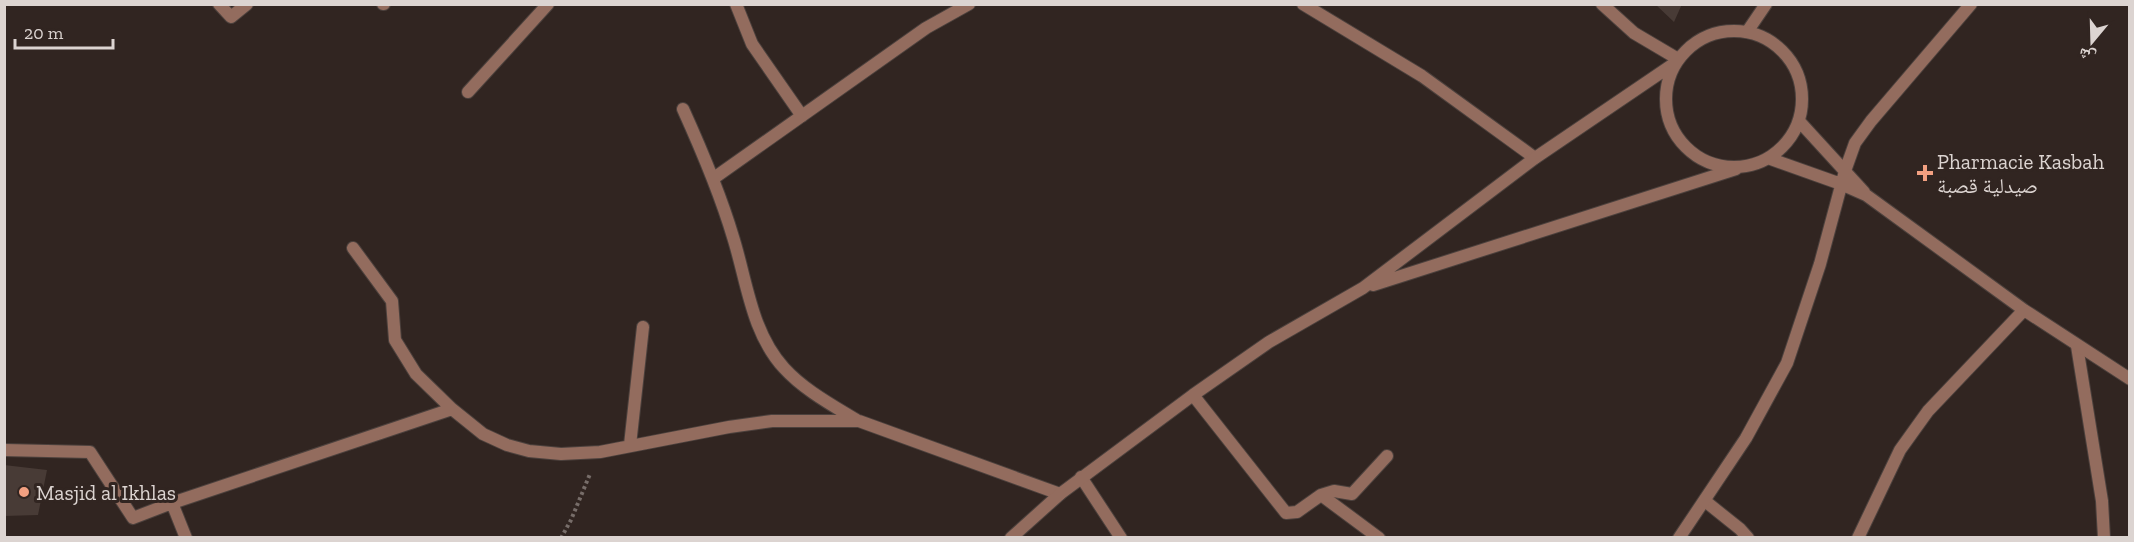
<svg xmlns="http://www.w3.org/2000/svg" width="2134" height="542" font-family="'Zilla Slab','Noto Naskh Arabic',serif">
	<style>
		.building { fill: #483b36 }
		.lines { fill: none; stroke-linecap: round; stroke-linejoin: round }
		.service-casing { stroke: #4c413d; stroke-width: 14 }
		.minor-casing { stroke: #4c413d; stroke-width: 14 }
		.path { stroke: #776d69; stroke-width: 4; stroke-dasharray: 3 3; stroke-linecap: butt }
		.service { stroke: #936c5e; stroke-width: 12 }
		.minor { stroke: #936c5e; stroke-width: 12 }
		.poi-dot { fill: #f2a081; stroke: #312521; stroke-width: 2 }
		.labels { text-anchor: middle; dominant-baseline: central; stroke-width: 6; stroke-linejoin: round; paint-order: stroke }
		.poi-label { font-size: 21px; fill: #dcd4d1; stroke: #312521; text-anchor: start }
	</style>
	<rect width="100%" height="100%" fill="#312521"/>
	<path class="building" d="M1655,4H1682L1674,22Z
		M4,465L47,470L38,515L4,516Z"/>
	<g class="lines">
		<g class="service-casing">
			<path id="service" d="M219,4L231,17L247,4
				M383,4H384
				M736,4L752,44L802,116
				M1303,4L1422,76L1535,158
				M1747,32L1766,4
				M468,92L548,4
				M683,109C702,151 720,193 733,237C747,281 751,332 784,368C804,390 832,405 858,421
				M714,178L926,28L969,4
				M353,248L392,301L395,340L416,374L452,409
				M2077,346L2102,501L2104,538
				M630,445L643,327
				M4,450L90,452L133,518L172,503L452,409L483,434L507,445L529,451L561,454L600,452L729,427L772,421H859L1060,494
				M1081,477L1121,538
				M1705,501L1740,529L1748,538
				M172,503L186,538"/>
		</g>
		<g class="minor-casing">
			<path id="minor" d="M1602,4L1634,33L1678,59
				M1666 99a68 68 0 1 1 136 0a68 68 0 1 1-136 0Z
				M1799,121L1864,192
				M1768,158L1841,184L1866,195L2024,310L2130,379
				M1373,285L1736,169
				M1193,395L1286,513L1297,512L1321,495L1334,491L1352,494L1387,456
				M1321,495L1379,538
				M1011,538L1060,494L1193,395L1269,342L1363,288L1535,158L1675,63
				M1679,538L1746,438L1787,363L1820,264L1845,171L1855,143L1871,121L1971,4
				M1858,538L1900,450L1928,411L2024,310"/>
		</g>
		<path class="path" d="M561,538L571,520L590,474"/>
		<use href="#service" class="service"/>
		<use href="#minor" class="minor"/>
	</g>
	<g class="poi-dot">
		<path d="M1922 164h6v6h6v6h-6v6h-6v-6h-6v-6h6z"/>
		<circle cx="24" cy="492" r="6"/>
	</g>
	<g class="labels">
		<g class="poi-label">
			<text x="1937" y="161">Pharmacie Kasbah<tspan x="1937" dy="24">صيدلية قصبة</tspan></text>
			<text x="36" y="492">Masjid al Ikhlas</text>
		</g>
	</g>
	<rect width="2134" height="542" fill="none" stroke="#dcd4d1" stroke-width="12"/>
	<g transform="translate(2092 42) rotate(199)" stroke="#312521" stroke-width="4.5" paint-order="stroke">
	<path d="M0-4.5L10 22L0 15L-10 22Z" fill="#dcd4d1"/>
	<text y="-9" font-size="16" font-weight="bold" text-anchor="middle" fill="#dcd4d1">ش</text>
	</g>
	<path d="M15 39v9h98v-9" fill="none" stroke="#dcd4d1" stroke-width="3"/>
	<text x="24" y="39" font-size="18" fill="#dcd4d1" stroke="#312521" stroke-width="4.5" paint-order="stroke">20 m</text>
</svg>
